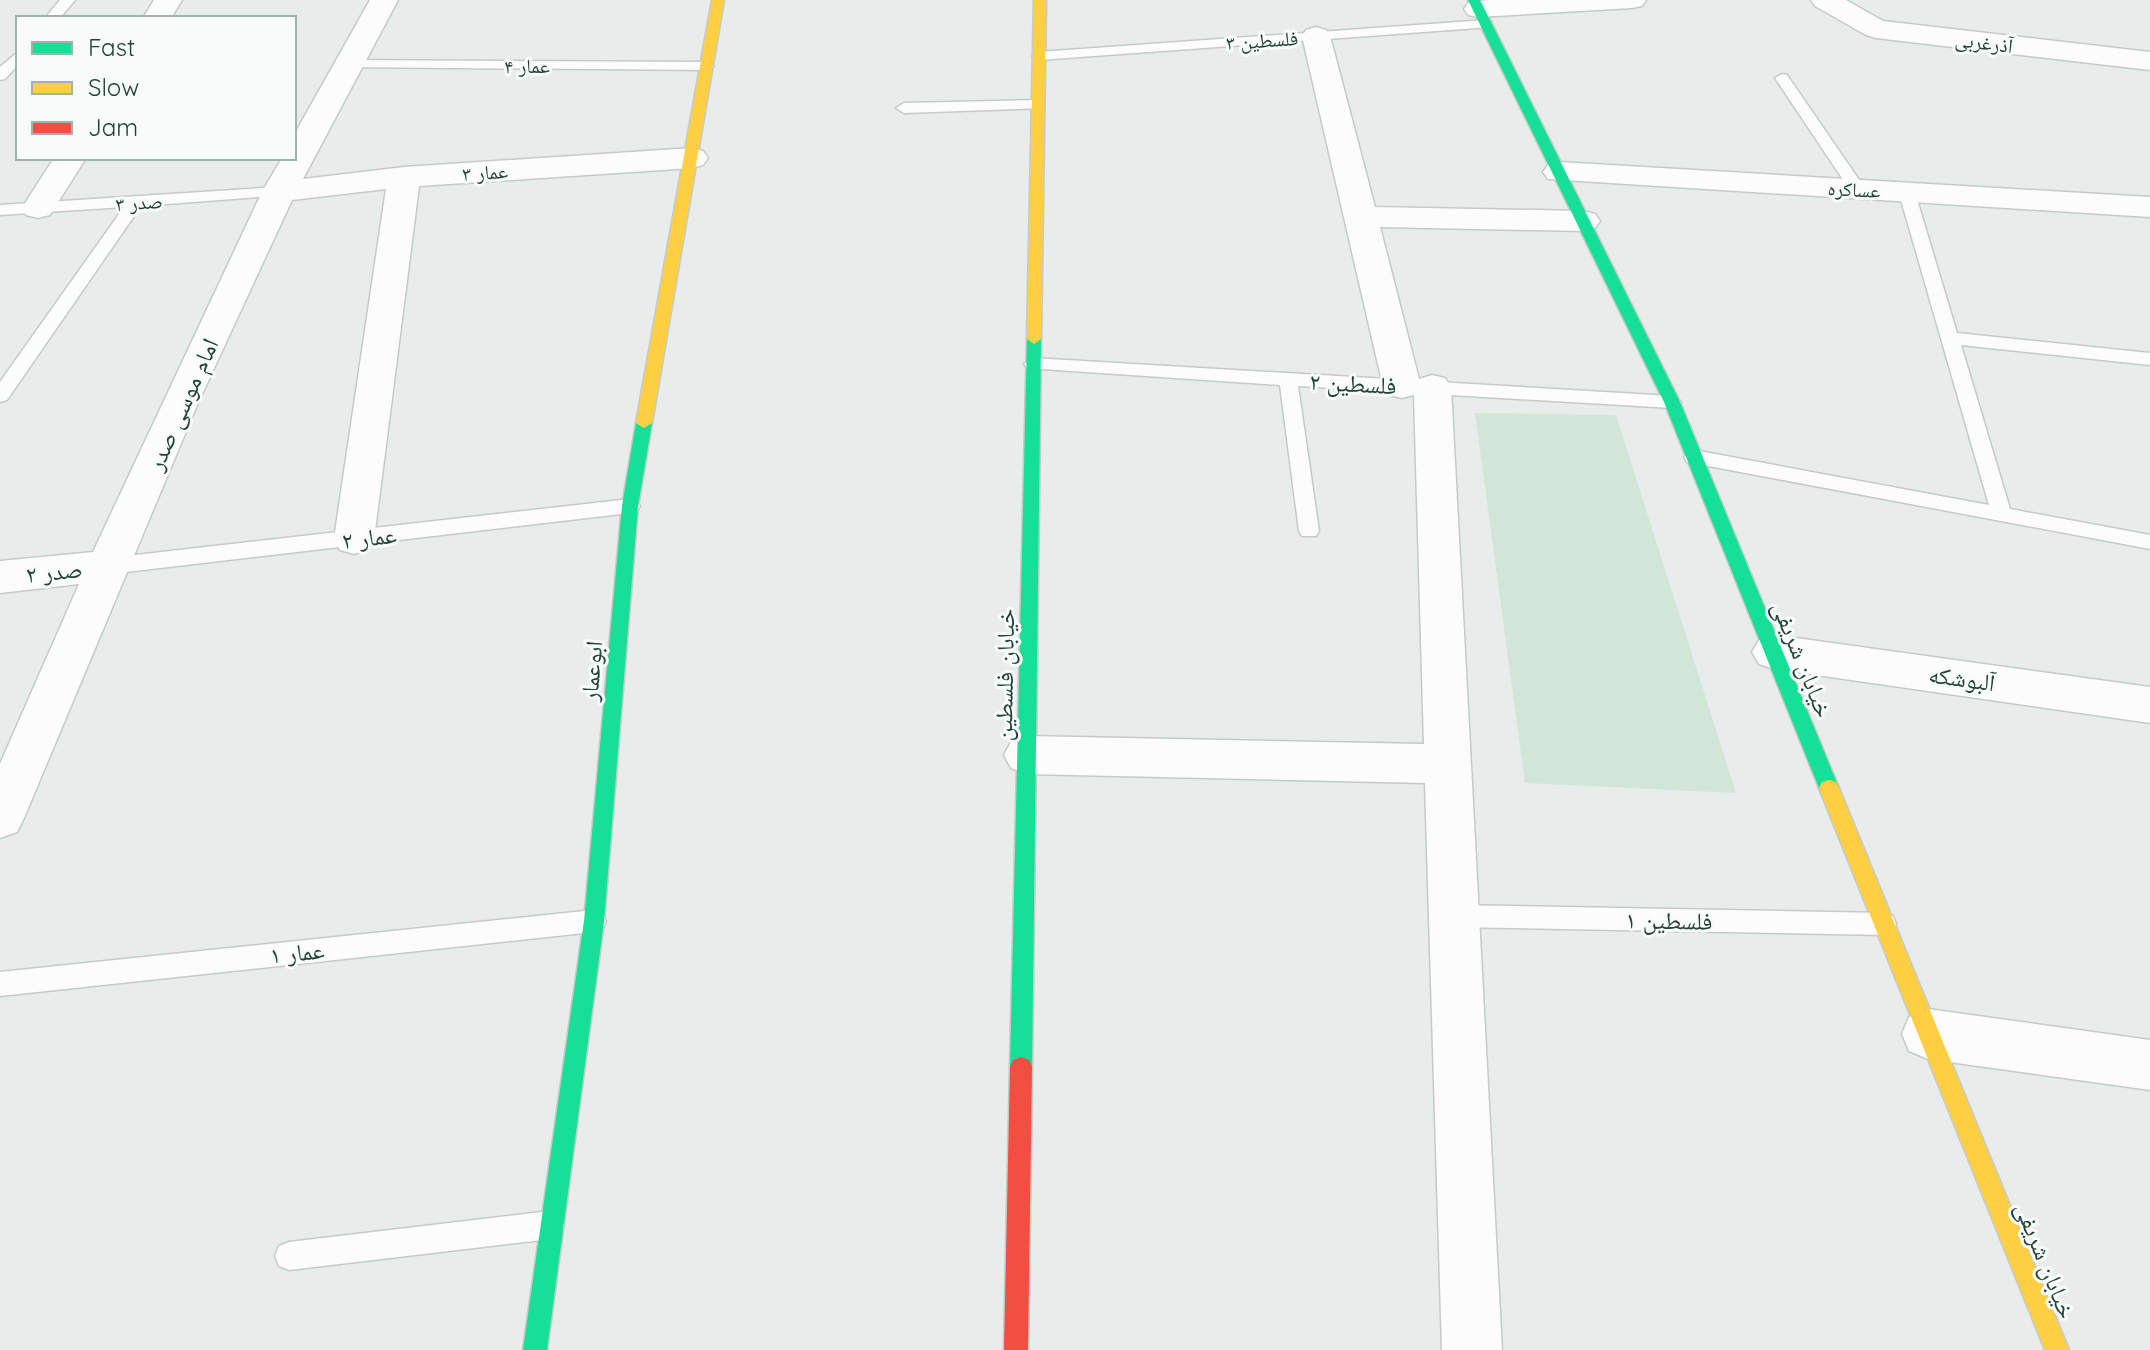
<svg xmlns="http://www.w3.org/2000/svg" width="2150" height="1350" font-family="Quicksand,'Noto Naskh Arabic',sans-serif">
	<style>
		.green { fill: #d1e6d8 }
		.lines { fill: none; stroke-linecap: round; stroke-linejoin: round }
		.lane-casing { stroke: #c5cac8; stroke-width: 3 }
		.street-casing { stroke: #c5cac8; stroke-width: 3 }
		.fast-casing { stroke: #c3cbc8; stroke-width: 3 }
		.slow-casing { stroke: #c3cbc8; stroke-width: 3 }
		.jam-casing { stroke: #c3cbc8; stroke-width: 3 }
		.lane { fill: #fcfcfc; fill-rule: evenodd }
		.street { fill: #fcfcfc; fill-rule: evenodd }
		.fast { fill: #16e098; fill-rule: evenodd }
		.slow { fill: #ffcf43; fill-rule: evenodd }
		.jam { fill: #f24e42; fill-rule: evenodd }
		.labels { text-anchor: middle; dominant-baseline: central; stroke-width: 6; stroke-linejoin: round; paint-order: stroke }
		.far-street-label { font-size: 20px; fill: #24423a; stroke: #f7fbf9 }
		.street-label { font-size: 24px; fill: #24423a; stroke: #f7fbf9 }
	</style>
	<rect width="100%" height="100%" fill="#e8edeb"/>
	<path class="green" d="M1475,413L1616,415L1736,793L1525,783Z"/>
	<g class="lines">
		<g class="lane-casing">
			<path id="lane" d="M60,0H75L60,18H45Z
				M1486,20L1491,21V27L1039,60L1032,56L1039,52Z
				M18,52V65L5,79L0,80V67Z
				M346,60L707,62L714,66L707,70L341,67V61Z
				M1782,74L1787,75L1866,190L1864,193H1852L1850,190L1775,78Z
				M1038,100L1043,102V108L904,113L896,108L904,103Z
				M278,187L286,192L284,195L141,206L7,400L0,402V382L124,207L0,215V205Z
				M1907,188L1915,193L1957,333L2150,353V365L1961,345L2010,509L2150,535V549L1687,462L1684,457L1694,450L1989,505L1899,193Z
				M1033,358L1672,396L1681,402L1672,408L1298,386L1319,531L1316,536H1302L1299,531L1280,385L1027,368L1024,364Z
				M630,499L637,501L640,506L637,511L630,513L109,574L102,571L99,566L102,561L109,558Z
				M1454,905L1884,913L1893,916L1896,924L1893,932L1884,935L1454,927L1445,924L1442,916L1445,908Z
				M594,910L603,913L606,921L603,929L594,932L0,996V972Z
				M550,1211L560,1215L564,1225L560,1235L550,1239L289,1270L279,1266L275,1256L279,1246L289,1242Z"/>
		</g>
		<g class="street-casing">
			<path id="street" d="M154,0H182L171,18H143Z
				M370,0H398L303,179L404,167L692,148L703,151L708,158L703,165L692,168L419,186L374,539L368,550L354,554L340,550L334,539L386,189L292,200L198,403L24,818L17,832L0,838V764L79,584L0,593V561L93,552L262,192L282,158H294V135Z
				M1487,0H1646L1642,6L1632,8L1478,17L1468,15L1464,9L1468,3Z
				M1811,0H1846L1883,21L2150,52V70L1876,38L1866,35L1815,6Z
				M1316,27L1326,30L1330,36L1375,207L1583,211L1595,214L1600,221L1595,228L1583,231L1380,227L1419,379L1432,375L1445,378L1451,387L1502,1350H1442L1425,783L1027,774L1011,768L1004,755L1011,742L1027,736L1424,744L1414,395L1402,398L1389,395L1383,386L1302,36L1306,30Z
				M54,158H86L50,215L38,218L26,215L22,208Z
				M1559,162L2150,197V217L1548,179L1543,172L1548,165Z
				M1774,635L2150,687V723L1774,669L1759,664L1752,652L1759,640Z
				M1928,1009L2150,1040V1090L1928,1059L1909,1051L1902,1034L1909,1017Z"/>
		</g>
		<g class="fast-casing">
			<path id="fast" d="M1468,0H1480L1680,402L1839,788L1836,794L1829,796L1822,794L1819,788L1664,402Z
				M1034,334L1041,339L1032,1067L1029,1074L1021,1077L1013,1074L1010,1067L1027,339Z
				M644,418L652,423L638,506L604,921L547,1350H523L584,921L622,506L636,423Z"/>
		</g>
		<g class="slow-casing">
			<path id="slow" d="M712,0H724L652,423L644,428L636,423Z
				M1034,0H1046L1041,339L1034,344L1027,339Z
				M1829,780L1836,782L1839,788L2069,1350H2045L1819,788L1822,782Z"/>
		</g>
		<g class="jam-casing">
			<path id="jam" d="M1021,1057L1029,1060L1032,1067L1028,1350H1004L1010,1067L1013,1060Z"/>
		</g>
		<use href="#lane" class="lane"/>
		<use href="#street" class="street"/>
		<use href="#fast" class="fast"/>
		<use href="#slow" class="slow"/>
		<use href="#jam" class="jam"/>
	</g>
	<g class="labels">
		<g class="far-street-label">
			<text transform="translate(1262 40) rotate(-4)">فلسطین ۳</text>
			<text transform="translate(1984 42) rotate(7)">آذرغربی</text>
			<text x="527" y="65">عمار ۴</text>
			<text transform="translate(485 172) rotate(-4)">عمار ۳</text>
			<text transform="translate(1854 189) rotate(3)">عساکره</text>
			<text transform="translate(139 202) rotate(-4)">صدر ۳</text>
		</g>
		<g class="street-label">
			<text transform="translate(1353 383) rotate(3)">فلسطین ۲</text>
			<text transform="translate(182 404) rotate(-66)">امام موسی صدر</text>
			<text transform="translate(369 537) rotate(-7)">عمار ۲</text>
			<text transform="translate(54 571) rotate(-6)">صدر ۲</text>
			<text transform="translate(1803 659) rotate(68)">خیابان شریفی</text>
			<text transform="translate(591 671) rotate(-85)">ابوعمار</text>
			<text transform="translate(1004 675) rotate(-89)">خیابان فلسطین</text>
			<text transform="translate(1962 678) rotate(8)">آلبوشکه</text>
			<text transform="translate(1669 920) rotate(1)">فلسطین ۱</text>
			<text transform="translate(297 952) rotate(-6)">عمار ۱</text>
			<text transform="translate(2046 1260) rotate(68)">خیابان شریفی</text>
		</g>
	</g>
	<rect x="16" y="16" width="280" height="144" fill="#f7fbf9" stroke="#a3b1ad" stroke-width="2"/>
	<rect x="32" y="42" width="40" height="12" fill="#16e098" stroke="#a3b1ad" stroke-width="2"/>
	<text x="88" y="56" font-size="24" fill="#24423a">Fast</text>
	<rect x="32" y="82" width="40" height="12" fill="#ffcf43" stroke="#a3b1ad" stroke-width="2"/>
	<text x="88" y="96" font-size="24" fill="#24423a">Slow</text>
	<rect x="32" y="122" width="40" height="12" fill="#f24e42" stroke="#a3b1ad" stroke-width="2"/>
	<text x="88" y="136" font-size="24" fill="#24423a">Jam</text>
</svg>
